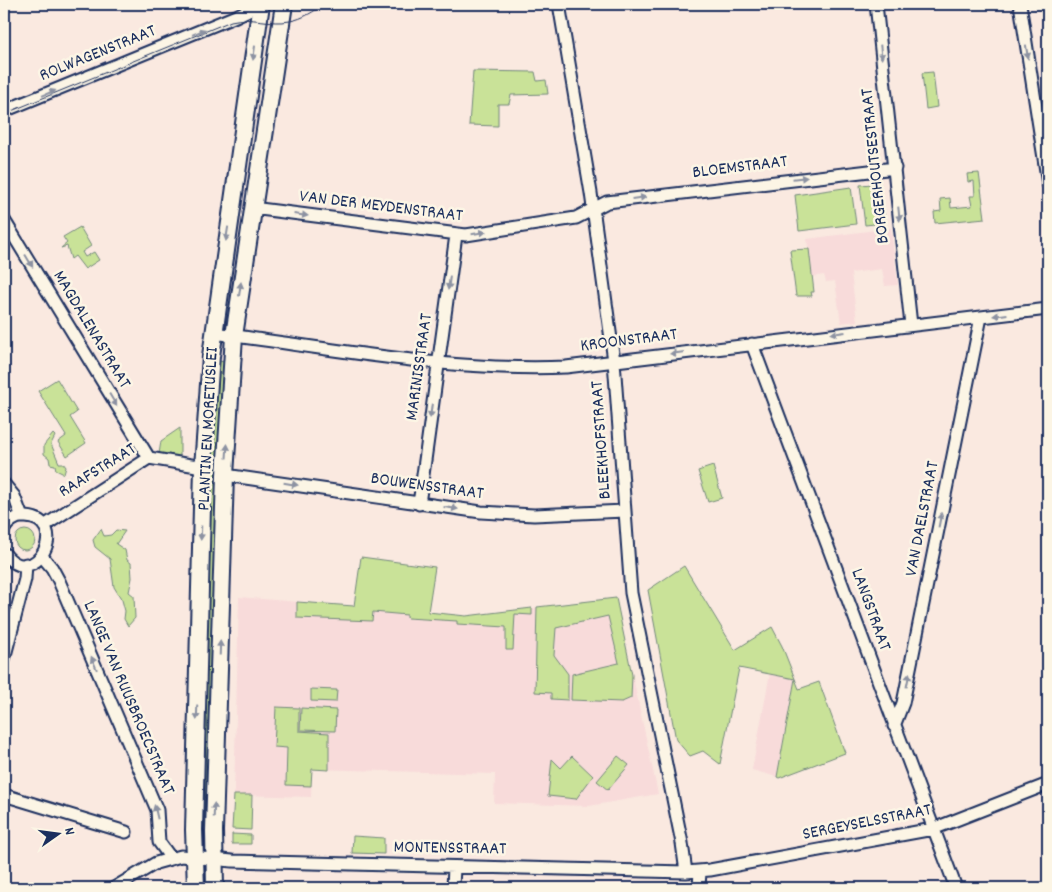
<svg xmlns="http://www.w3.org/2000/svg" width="1052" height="892" font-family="Dekko,sans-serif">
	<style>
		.built { fill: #f8dbda }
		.green { fill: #c9e298; stroke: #72887b }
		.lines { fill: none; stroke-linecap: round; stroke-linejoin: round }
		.minor-casing { stroke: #1b2f5e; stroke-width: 15 }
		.secondary-casing { stroke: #1b2f5e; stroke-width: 20 }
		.minor { stroke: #fcf5e5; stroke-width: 11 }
		.secondary { stroke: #fcf5e5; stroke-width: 16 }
		.tram { stroke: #1b2f5e; stroke-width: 1 }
		.oneway { fill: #8c92a2 }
		.labels { text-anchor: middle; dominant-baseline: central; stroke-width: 5; stroke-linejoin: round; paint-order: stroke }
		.street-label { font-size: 18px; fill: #1b2f5e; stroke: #fcf5e5 }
	</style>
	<rect width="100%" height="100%" fill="#fae9e0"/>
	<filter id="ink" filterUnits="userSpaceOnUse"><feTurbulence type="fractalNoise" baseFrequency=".02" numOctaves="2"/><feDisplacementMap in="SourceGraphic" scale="10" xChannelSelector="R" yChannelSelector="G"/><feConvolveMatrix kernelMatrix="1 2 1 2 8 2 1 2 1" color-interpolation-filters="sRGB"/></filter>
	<g filter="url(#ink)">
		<path class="built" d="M891,228L898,285L885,286L882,269L851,273L857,321L841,323L835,281L826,282L824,275L812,277L807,239Z
			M239,597L466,616L616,598L658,794L589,806L494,803L495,774L312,769L311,797L234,795Z
			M770,673L795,679L777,777L752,770Z"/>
		<path class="green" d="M473,71L535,72L537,81L546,80L548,94L511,95L509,104H498V126L469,125Z
			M933,72L937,107L926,109L922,73Z
			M979,173L985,218L935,223L934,212L941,211L940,199L950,198L951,208L972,206L970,196H975L974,181L968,182L967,174Z
			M873,184L876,204L883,203L885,223L865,225L860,185Z
			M851,187L856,224L799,231L795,195Z
			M80,227L91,246L82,252L85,257L94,252L99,260L85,269L75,256L71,259L67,246L61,248L67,243L63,237Z
			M809,249L814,292H811L812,296H796L790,250Z
			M216,361L228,362L208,826H204L206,718L202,695L205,567Z
			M57,379L77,412L70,417L86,443L67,456L58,442L66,436L38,391Z
			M180,428V457L159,454L161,441Z
			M53,434L55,436L51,444L59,463H63L66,467L64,474L56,470L55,465L50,464L49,458L44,454V445Z
			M713,466L722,498L708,502L698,471Z
			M101,529L104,536L111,535L116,530L125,531L116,544L125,550L127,560L131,563L132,578L129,592L134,596L135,618L128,626L124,619L125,611L122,600L114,587L110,559L95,547L93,540Z
			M15 540a10 10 0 1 1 20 0a10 10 0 1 1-20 0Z
			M361,557L435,567L428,612L466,616L532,608V615L515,614L513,650H506V627L457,624V621L407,618V615L373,612L372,621L297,618V602L354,606Z
			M684,566L735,650L772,627L782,646L799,689L819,682L845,753L779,778L777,777L795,679L739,668L720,764L703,751L690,756L676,740L648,590Z
			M616,598L632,675L631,698L622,702L571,700L572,674L619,663L608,616L556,628L554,655L568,674V700L551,699V693L535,692L537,607Z
			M311,689L337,690L336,702L311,701Z
			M276,707L299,708V731L329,733V770L312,769L311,786L286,785L287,748L274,747Z
			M301,708L336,710L335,731L300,730Z
			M572,756L593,776L576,799L548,796L552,759L561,768Z
			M618,756L629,765L608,790L597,781Z
			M234,795H252L251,830L232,829Z
			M232,834L251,835V844H232Z
			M353,836L384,838V854L352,853Z"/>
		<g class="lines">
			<g class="minor-casing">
				<path id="minor" d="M559,4L591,193L614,361L631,593L682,843L686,872
					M876,4L911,325
					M1020,4L1048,184
					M4,111L236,16L261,4
					M252,208L466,235L576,218L607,202L895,168
					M4,220L149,458
					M213,333C330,348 448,372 566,367L1048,309
					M752,344L956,888
					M225,475L481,512L534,515L625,511
					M4,484L14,496L22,517
					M419,504L456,235
					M44,526L149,458L203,467
					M4,529C9,521 17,516 26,517C72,520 35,594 4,553
					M42,556L52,568L59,581L157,810L159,842L170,857
					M4,659L25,579L26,564
					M894,726L903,703L981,317
					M4,795L126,832
					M114,888L156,863L181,856L232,861L686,872L710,870L933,829L1048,784
					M453,888L454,867
					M699,888L700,871"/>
			</g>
			<g class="secondary-casing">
				<path id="secondary" d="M196,888L194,830L203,467L211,356L261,4
					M215,888L214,831L225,475L234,336L284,4"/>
			</g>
			<use href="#minor" class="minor"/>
			<use href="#secondary" class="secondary"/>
			<path class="tram" d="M4,114L231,21C251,16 270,25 290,21C303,19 314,11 325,4"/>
		</g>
		<defs><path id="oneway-solid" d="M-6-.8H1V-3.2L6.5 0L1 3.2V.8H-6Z" transform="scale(1.25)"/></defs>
		<g class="oneway">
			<use href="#oneway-solid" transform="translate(199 32) rotate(-22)"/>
			<use href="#oneway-solid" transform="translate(881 52) rotate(84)"/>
			<use href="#oneway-solid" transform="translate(1027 52) rotate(81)"/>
			<use href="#oneway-solid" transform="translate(254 53) rotate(98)"/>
			<use href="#oneway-solid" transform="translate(49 93) rotate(-22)"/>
			<use href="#oneway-solid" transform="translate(800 178) rotate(-6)"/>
			<use href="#oneway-solid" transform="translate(639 198) rotate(-7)"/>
			<use href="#oneway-solid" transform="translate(899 214) rotate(84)"/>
			<use href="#oneway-solid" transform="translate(301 215) rotate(7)"/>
			<use href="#oneway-solid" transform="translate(479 233) rotate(-9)"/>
			<use href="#oneway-solid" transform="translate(227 234) rotate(99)"/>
			<use href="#oneway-solid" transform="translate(29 261) rotate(59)"/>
			<use href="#oneway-solid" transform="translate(449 283) rotate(98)"/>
			<use href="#oneway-solid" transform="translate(240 289) rotate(-82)"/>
			<use href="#oneway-solid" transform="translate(1000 315) rotate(173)"/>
			<use href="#oneway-solid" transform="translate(838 333) rotate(173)"/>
			<use href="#oneway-solid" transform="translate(677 353) rotate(173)"/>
			<use href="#oneway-solid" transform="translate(113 400) rotate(59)"/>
			<use href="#oneway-solid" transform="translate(431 411) rotate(97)"/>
			<use href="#oneway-solid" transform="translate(227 451) rotate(-86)"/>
			<use href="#oneway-solid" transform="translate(291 484) rotate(9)"/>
			<use href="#oneway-solid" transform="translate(451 508) rotate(8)"/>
			<use href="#oneway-solid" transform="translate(940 520) rotate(-79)"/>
			<use href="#oneway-solid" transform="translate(201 533) rotate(92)"/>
			<use href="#oneway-solid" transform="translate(220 648) rotate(-88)"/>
			<use href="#oneway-solid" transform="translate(94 663) rotate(-113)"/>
			<use href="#oneway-solid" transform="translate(908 680) rotate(-78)"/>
			<use href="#oneway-solid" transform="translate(197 713) rotate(92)"/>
			<use href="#oneway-solid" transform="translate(214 810) rotate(-88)"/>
			<use href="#oneway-solid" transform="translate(156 812) rotate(-103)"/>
		</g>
	</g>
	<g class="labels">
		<g class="street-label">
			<text transform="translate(98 54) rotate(-22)">ROLWAGENSTRAAT</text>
			<text transform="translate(876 166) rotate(-96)">BORGERHOUTSESTRAAT</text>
			<text transform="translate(740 168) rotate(-7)">BLOEMSTRAAT</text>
			<text transform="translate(381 207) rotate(7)">VAN DER MEYDENSTRAAT</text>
			<text transform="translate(91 330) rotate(59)">MAGDALENASTRAAT</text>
			<text transform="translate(629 341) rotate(-7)">KROONSTRAAT</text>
			<text transform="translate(420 367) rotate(-82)">MARINISSTRAAT</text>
			<text transform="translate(209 429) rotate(-87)">PLANTIN EN MORETUSLEI</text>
			<text transform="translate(602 440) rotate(-94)">BLEEKHOFSTRAAT</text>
			<text transform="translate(98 471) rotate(-32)">RAAFSTRAAT</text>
			<text transform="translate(427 487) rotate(8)">BOUWENSSTRAAT</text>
			<text transform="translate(923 519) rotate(-79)">VAN DAELSTRAAT</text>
			<text transform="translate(870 610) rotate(70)">LANGSTRAAT</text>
			<text transform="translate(128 698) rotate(67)">LANGE VAN RUUSBROECSTRAAT</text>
			<text transform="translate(867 823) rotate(-11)">SERGEYSELSSTRAAT</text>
			<text transform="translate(450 849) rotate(1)">MONTENSSTRAAT</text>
		</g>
	</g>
	<rect width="1052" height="892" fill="none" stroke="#fcf5e5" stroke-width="20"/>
	<rect x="10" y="10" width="1032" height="872" fill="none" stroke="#1b2f5e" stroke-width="2" filter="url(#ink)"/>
	<g transform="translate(58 834) rotate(76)" stroke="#fcf5e5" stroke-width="4" paint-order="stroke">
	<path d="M0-4L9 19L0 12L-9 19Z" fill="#1b2f5e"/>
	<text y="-8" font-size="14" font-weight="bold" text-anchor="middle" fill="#1b2f5e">N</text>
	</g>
</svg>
